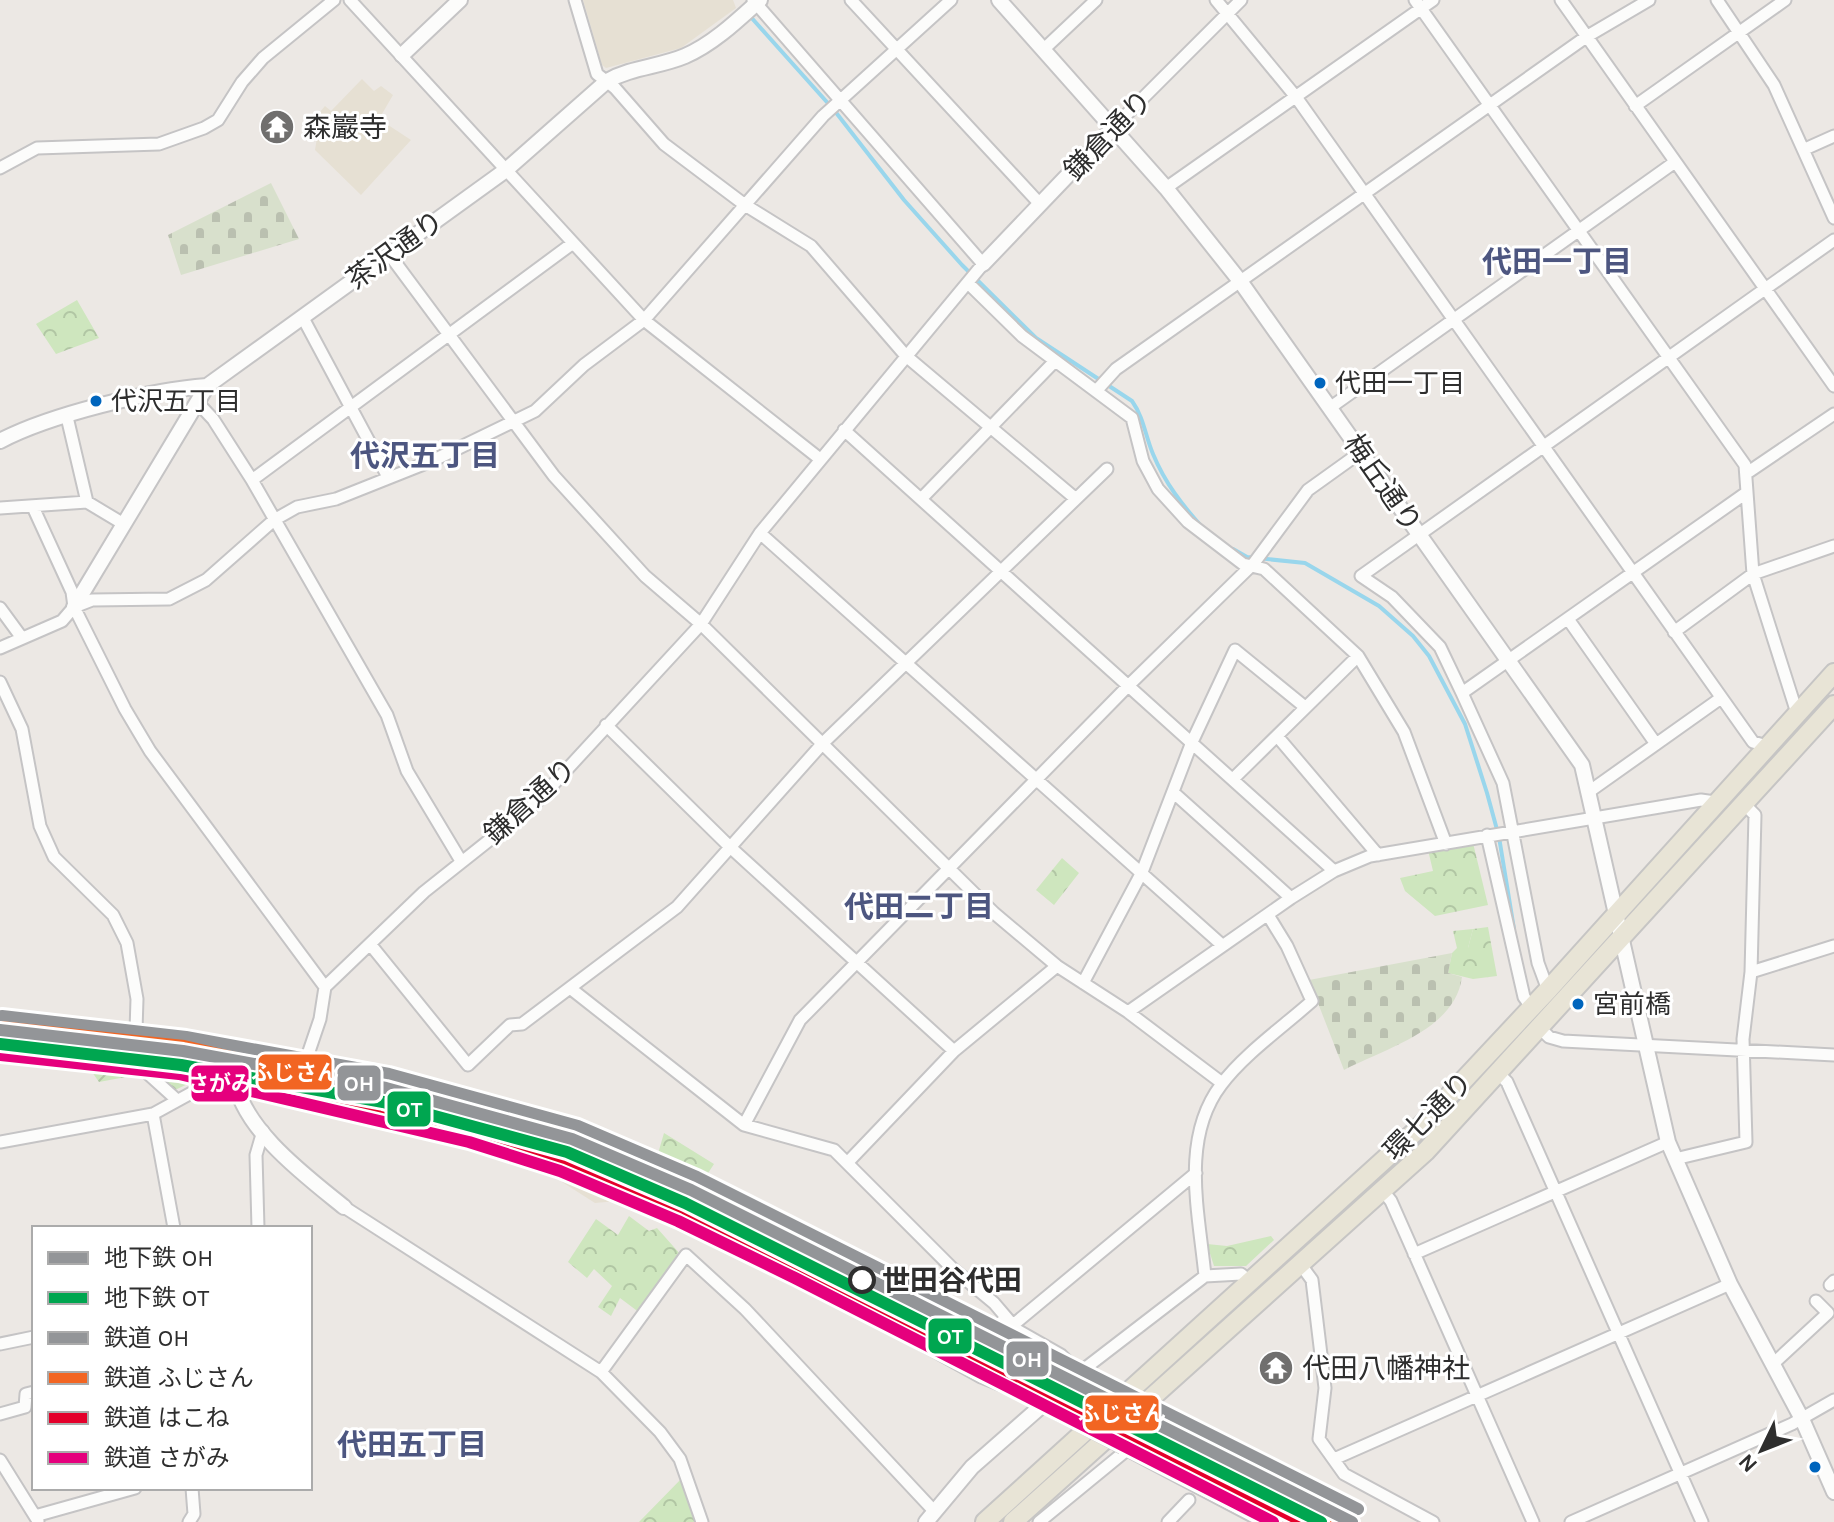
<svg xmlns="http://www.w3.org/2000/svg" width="1834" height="1522" font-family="Karla,'Noto Sans JP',sans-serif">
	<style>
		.education { fill: #e6e0d3 }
		.grass { fill: url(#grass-tufts) }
		.forest { fill: url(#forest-crowns) }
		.cemetery { fill: url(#cemetery-stones) }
		.garden { fill: url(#garden-furrows) }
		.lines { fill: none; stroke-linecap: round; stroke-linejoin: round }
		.stream { stroke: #99d6ec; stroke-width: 4 }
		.pedestrian-casing { stroke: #c5c4c5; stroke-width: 13 }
		.minor-casing { stroke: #c5c4c5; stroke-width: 15 }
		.tertiary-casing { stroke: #c5c4c5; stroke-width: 18 }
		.primary-casing { stroke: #c6c5c4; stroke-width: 22 }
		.pedestrian { stroke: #fcfcfb; stroke-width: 9 }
		.minor { stroke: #fcfcfb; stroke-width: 11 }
		.tertiary { stroke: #fcfcfb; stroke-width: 14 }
		.primary { stroke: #e8e4d6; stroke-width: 18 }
		.tertiary-bridge-casing { stroke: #c5c4c5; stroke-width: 18; stroke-linecap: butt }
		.tertiary-bridge { stroke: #fcfcfb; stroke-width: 14 }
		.rail-1-casing { stroke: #fff; stroke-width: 18 }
		.rail-2-casing { stroke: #fff; stroke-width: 18 }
		.rail-3-casing { stroke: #fff; stroke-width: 18 }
		.rail-4-casing { stroke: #fff; stroke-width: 18 }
		.rail-1 { stroke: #939598; stroke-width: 12 }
		.rail-2 { stroke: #f26522; stroke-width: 12 }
		.rail-3 { stroke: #e4002b; stroke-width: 12 }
		.rail-4 { stroke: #e5007d; stroke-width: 12 }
		.metro-1-casing { stroke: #fff; stroke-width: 18 }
		.metro-2-casing { stroke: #fff; stroke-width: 18 }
		.metro-1 { stroke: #939598; stroke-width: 12 }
		.metro-2 { stroke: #00a650; stroke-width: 12 }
		.bus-dot { fill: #0065bd; stroke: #fff; stroke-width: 3 }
		.stop-dot { fill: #fff; stroke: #2e2e2e; stroke-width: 4 }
		.labels { text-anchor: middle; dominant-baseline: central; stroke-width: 6; stroke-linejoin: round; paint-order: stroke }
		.bus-label { font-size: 26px; fill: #2e2e2e; stroke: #fff; text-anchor: start }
		.poi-label { font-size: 28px; fill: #2e2e2e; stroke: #fff; text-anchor: start }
		.street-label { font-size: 28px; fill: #2e2e2e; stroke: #fff }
		.stop-label { font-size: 28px; font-weight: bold; fill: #2e2e2e; stroke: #fff; text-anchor: start }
		.neighbourhood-label { font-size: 30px; font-weight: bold; fill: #4d5680; stroke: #fff }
		.line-badge { stroke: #fff; stroke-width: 3 }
		.badge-label { font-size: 22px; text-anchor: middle; font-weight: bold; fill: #fff }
	</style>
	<defs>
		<pattern id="grass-tufts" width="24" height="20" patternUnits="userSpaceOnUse" patternTransform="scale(2)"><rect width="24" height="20" fill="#cee6be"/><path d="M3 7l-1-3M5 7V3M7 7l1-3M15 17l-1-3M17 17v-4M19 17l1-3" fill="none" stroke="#b1c6a4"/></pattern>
		<pattern id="forest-crowns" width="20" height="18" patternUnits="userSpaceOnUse" patternTransform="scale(2)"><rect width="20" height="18" fill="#cee6be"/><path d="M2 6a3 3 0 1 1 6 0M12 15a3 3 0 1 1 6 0" fill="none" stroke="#b1c6a4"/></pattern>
		<pattern id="cemetery-stones" width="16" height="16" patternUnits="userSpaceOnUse" patternTransform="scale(2)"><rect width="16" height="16" fill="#d8e0cc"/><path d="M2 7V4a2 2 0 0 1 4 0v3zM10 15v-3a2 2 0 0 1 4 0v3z" fill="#bac0b0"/></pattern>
		<pattern id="garden-furrows" width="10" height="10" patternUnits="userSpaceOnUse" patternTransform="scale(2)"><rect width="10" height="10" fill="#cee6be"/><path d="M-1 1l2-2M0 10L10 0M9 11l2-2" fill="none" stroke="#b1c6a4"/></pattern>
	</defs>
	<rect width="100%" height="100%" fill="#ece8e4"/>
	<path class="education" d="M583,0H733L736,8L681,48L606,68L602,65Z
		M362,79L374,91L381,86L393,95L379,119L411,140L361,195L315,150L319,126L314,119L325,106L331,111Z
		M524,1118L597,1146L603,1159L615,1153L654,1169L649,1193L664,1200L659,1213L617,1201L595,1203L562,1182L565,1177L496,1148L503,1141L514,1143Z"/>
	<path class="grass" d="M1473,929L1468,948H1457L1453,931Z"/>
	<path class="forest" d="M77,300L99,338L56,354L36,324Z
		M1473,843L1488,905L1435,916L1405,891L1400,878L1433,871L1428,850Z
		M1062,858L1079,873L1054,905L1036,890Z
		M1488,927L1497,976L1473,979L1448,973L1452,953L1457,948H1468L1473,929Z
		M140,1032L198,1038L301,1063L278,1079L213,1072L175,1090L140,1054Z
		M664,1133L714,1164L697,1190L681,1170L657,1157Z
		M629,1216L649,1231L657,1228L681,1255L640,1313L620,1298L611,1316L598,1307L612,1286L594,1269L587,1278L568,1262L596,1219L618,1235Z
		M1271,1236L1274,1240L1246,1266H1214L1207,1244L1227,1246Z
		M683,1477L699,1522H639Z"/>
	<path class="cemetery" d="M271,183L299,239L181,275L168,235Z
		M1452,953L1448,973L1462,977C1455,1030 1386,1048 1344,1070L1309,980Z"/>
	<path class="garden" d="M16,1035L128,1048L131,1062L142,1074L99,1082L92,1072L14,1063Z"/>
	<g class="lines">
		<path class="stream" d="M749,15L834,110L904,200L962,265L1036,338L1132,401C1144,418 1145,435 1153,454C1165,483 1182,505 1203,528
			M1233,549L1247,557L1305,563L1379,606L1413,636L1429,656L1465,724L1487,793L1499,837L1514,929"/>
		<g class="pedestrian-casing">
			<path id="pedestrian" d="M695,1198L714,1225L804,1271L823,1290L981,1378L1026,1396
				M1010,1337H1017L1059,1361L1064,1371L1042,1389L1005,1366L998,1355Z
				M968,1370L1001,1321"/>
		</g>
		<g class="minor-casing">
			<path id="minor" d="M350,0L644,320L820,459
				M575,0L597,74L615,88L664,144L745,205L811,246L906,356L1076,499
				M851,0L1040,204
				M1216,0L1296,97L1753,742L1767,746
				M1415,0L1745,465L1753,574L1797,713
				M1561,0L1834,386
				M1717,0L1774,85L1834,218
				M1044,49L1096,0
				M1635,106L1785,0
				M1114,127L1241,0
				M1805,149L1834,136
				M0,168L37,148L159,144L204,128L218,120L242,82L263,58L334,0
				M1166,188L1433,0
				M389,254L554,476L645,576L701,624L994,913L1057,966L1128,1012L1222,1083
				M968,283L1022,336L1132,418L1143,461L1158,489L1188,522L1243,564L1264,569L1358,656L1404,732L1446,844
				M303,318L388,477
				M1097,390L1116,369L1586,37L1649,0
				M197,402L213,419L252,480L387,715L407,771L461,861
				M1331,407L1675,162
				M67,417L87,502L122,523
				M844,430L1334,871
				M1747,473L1834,414
				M252,480L573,243
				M921,499L1055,361
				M33,507L72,592L74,607L125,709L150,751L325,987
				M0,508L87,502
				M760,533L1222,945
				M0,608L22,638
				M1568,619L1656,744
				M1674,632L1753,574L1834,546
				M0,648L62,621L74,607L92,600L169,599L206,580L274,520L297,507L336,499L434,460L535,411L584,365L644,320L823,116L951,0
				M0,682L22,729L40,826L54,857L113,915L127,943L137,999L135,1062L177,1100
				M1462,693L1746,493
				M606,725L730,847L954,1051
				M1277,736L1378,855
				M1233,779L1358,656
				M1590,791L1721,698
				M1174,793L1291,898
				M1487,835L1524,997L1532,1008
				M370,944L468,1065L510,1025L522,1024L677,907L823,743L1107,469
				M1751,972L1834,946
				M1083,983L1142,872L1192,742L1235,650L1305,707
				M570,988L744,1125L834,1150L953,1269L994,1303L1017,1330L1061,1355L1079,1373L1205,1276L1241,1274L1252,1283
				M1548,990L1538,963L1503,783L1462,693L1440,647L1392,597L1361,576L1834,240
				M1128,1012L1291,898L1334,871L1370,856L1701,800L1715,802
				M1540,1028L1549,1037L1563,1041L1834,1055
				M1498,1073L1507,1082L1702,1522
				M153,1114L174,1228
				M744,1125L800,1020L1128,686L1254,563L1308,490L1361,452
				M0,1142L153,1114L215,1080L284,1084L301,1075L320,1019L325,987L424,892L536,803L701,624L760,533L983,264L753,0
				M1675,1159L1746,1142L1743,1039L1751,972L1755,815L1743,803
				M848,1162L954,1051L1057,966
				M1383,1191L1391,1201L1533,1522
				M344,1207L601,1372L660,1432L680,1459L702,1522
				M258,1228L256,1155L263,1131
				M1414,1254L1668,1142
				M1301,1265L1312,1280L1325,1388L1319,1439L1344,1474L1433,1522
				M1205,1276C1199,1213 1180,1139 1221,1085C1243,1055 1284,1026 1312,1001L1287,946L1268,915
				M1830,1285L1834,1281
				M1013,1325L1196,1173
				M0,1344L34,1337
				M1774,1363L1828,1313L1816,1301
				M601,1372L686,1255L745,1309L934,1511
				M0,1414L25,1407L26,1394L34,1392
				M1334,1459L1730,1284
				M0,1460L38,1521
				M35,1516L135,1488
				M189,1522L194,1514L192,1488
				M1039,1522L1128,1449
				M1168,1522L1189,1500
				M1571,1522L1792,1424L1834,1400"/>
		</g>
		<g class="tertiary-casing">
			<path id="tertiary" d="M999,0L1166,188L1240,281L1582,765L1668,1142L1730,1284L1802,1419L1834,1492
				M402,55L460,0
				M983,264L1114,127
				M0,441C49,415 151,390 207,386L506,170L607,81C632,67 659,67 685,56C713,44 738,20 760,0
				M74,607L207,386
				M235,1079C242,1129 307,1177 344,1207
				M1013,1325L985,1355V1367L1037,1392L1050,1406
				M1123,1446L1267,1522
				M926,1522L972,1467L1079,1373"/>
		</g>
		<g class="primary-casing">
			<path id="primary" d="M985,1522L1417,1130L1548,990L1834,673
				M1013,1522L1426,1151L1834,705"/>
		</g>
		<use href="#pedestrian" class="pedestrian"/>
		<use href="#minor" class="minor"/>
		<use href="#tertiary" class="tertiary"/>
		<use href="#primary" class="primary"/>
		<g class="tertiary-bridge-casing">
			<path id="tertiary-bridge" d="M1056,1411L1123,1446"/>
		</g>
		<use href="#tertiary-bridge" class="tertiary-bridge"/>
		<g class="rail-1-casing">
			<path id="rail-1" d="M2,1016L186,1037L389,1074L578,1126L697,1177L1358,1509"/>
		</g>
		<g class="rail-2-casing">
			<path id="rail-2" d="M0,1027L184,1046L477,1115L570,1145L690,1195L808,1253L1335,1522"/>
		</g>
		<g class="rail-3-casing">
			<path id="rail-3" d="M0,1041L182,1060L473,1128L565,1158L684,1208L802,1266L1304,1522"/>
		</g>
		<g class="rail-4-casing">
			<path id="rail-4" d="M0,1055L179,1074L469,1142L560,1171L678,1221L795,1278L1273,1522"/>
		</g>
		<use href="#rail-1" class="rail-1"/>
		<use href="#rail-2" class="rail-2"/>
		<use href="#rail-3" class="rail-3"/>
		<use href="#rail-4" class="rail-4"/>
		<g class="metro-1-casing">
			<path id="metro-1" d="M0,1030L183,1051L386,1088L572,1139L691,1190L1352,1522"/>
		</g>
		<g class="metro-2-casing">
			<path id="metro-2" d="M0,1044L181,1065L383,1102L567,1152L685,1203L1321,1522"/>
		</g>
		<use href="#metro-1" class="metro-1"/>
		<use href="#metro-2" class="metro-2"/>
	</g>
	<defs>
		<g id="temple-disc" transform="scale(1.8)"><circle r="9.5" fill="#706f6e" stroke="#fff"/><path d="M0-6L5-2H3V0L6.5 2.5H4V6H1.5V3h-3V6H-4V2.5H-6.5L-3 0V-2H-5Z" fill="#fff"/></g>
	</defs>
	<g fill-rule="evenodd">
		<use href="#temple-disc" x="277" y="127"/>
		<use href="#temple-disc" x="1276" y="1368"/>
	</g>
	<g class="bus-dot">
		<circle cx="1320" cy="383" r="7"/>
		<circle cx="96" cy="401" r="7"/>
		<circle cx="1578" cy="1004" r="7"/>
		<circle cx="1815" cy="1467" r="7"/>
	</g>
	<circle class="stop-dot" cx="862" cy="1280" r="12"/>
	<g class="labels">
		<g class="bus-label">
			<text x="1335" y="383">代田一丁目</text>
			<text x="111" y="401">代沢五丁目</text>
			<text x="1593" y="1004">宮前橋</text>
		</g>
		<g class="poi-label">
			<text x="303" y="127">森巖寺</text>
			<text x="1302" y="1368">代田八幡神社</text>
		</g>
		<g class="street-label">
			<text transform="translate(1108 135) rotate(-46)">鎌倉通り</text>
			<text transform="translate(395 250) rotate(-36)">茶沢通り</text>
			<text transform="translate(1383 483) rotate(55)">梅丘通り</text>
			<text transform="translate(530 801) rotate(-42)">鎌倉通り</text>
			<text transform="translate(1428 1116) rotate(-45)">環七通り</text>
		</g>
		<g class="stop-label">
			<text x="882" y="1280">世田谷代田</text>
		</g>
		<g class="neighbourhood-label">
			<text x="1557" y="262">代田一丁目</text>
			<text x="425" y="456">代沢五丁目</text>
			<text x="919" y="907">代田二丁目</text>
			<text x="412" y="1445">代田五丁目</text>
		</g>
	</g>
	<g class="line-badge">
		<rect x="257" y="1053" width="76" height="38" rx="8" fill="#f26522"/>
		<rect x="336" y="1064" width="46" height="38" rx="8" fill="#939598"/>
		<rect x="190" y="1064" width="60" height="39" rx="8" fill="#e5007d"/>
		<rect x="386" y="1090" width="46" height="38" rx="8" fill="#00a650"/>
		<rect x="927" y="1317" width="46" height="38" rx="8" fill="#00a650"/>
		<rect x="1005" y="1340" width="45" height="38" rx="8" fill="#939598"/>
		<rect x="1084" y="1394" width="76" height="38" rx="8" fill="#f26522"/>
	</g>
	<g class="badge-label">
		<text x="295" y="1080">ふじさん</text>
		<text x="359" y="1091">OH</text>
		<text x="220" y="1091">さがみ</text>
		<text x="409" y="1117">OT</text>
		<text x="950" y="1344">OT</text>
		<text x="1027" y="1367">OH</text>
		<text x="1122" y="1421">ふじさん</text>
	</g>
	<rect x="32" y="1226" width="280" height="264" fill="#ffffff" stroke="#ababab" stroke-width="2"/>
	<rect x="48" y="1252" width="40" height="12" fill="#939598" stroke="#ababab" stroke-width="2"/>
	<text x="104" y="1266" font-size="24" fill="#2e2e2e">地下鉄 OH</text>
	<rect x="48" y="1292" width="40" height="12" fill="#00a650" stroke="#ababab" stroke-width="2"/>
	<text x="104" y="1306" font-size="24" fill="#2e2e2e">地下鉄 OT</text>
	<rect x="48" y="1332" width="40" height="12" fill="#939598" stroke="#ababab" stroke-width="2"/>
	<text x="104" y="1346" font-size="24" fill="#2e2e2e">鉄道 OH</text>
	<rect x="48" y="1372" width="40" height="12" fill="#f26522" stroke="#ababab" stroke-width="2"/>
	<text x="104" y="1386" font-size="24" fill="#2e2e2e">鉄道 ふじさん</text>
	<rect x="48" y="1412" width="40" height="12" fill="#e4002b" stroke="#ababab" stroke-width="2"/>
	<text x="104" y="1426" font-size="24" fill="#2e2e2e">鉄道 はこね</text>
	<rect x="48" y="1452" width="40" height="12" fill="#e5007d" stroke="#ababab" stroke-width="2"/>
	<text x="104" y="1466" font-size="24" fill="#2e2e2e">鉄道 さがみ</text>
	<g transform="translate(1762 1450) rotate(227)" stroke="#ffffff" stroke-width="6" paint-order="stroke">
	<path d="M0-6L14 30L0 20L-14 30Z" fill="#2e2e2e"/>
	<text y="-12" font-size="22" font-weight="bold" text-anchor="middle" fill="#2e2e2e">N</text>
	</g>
</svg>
